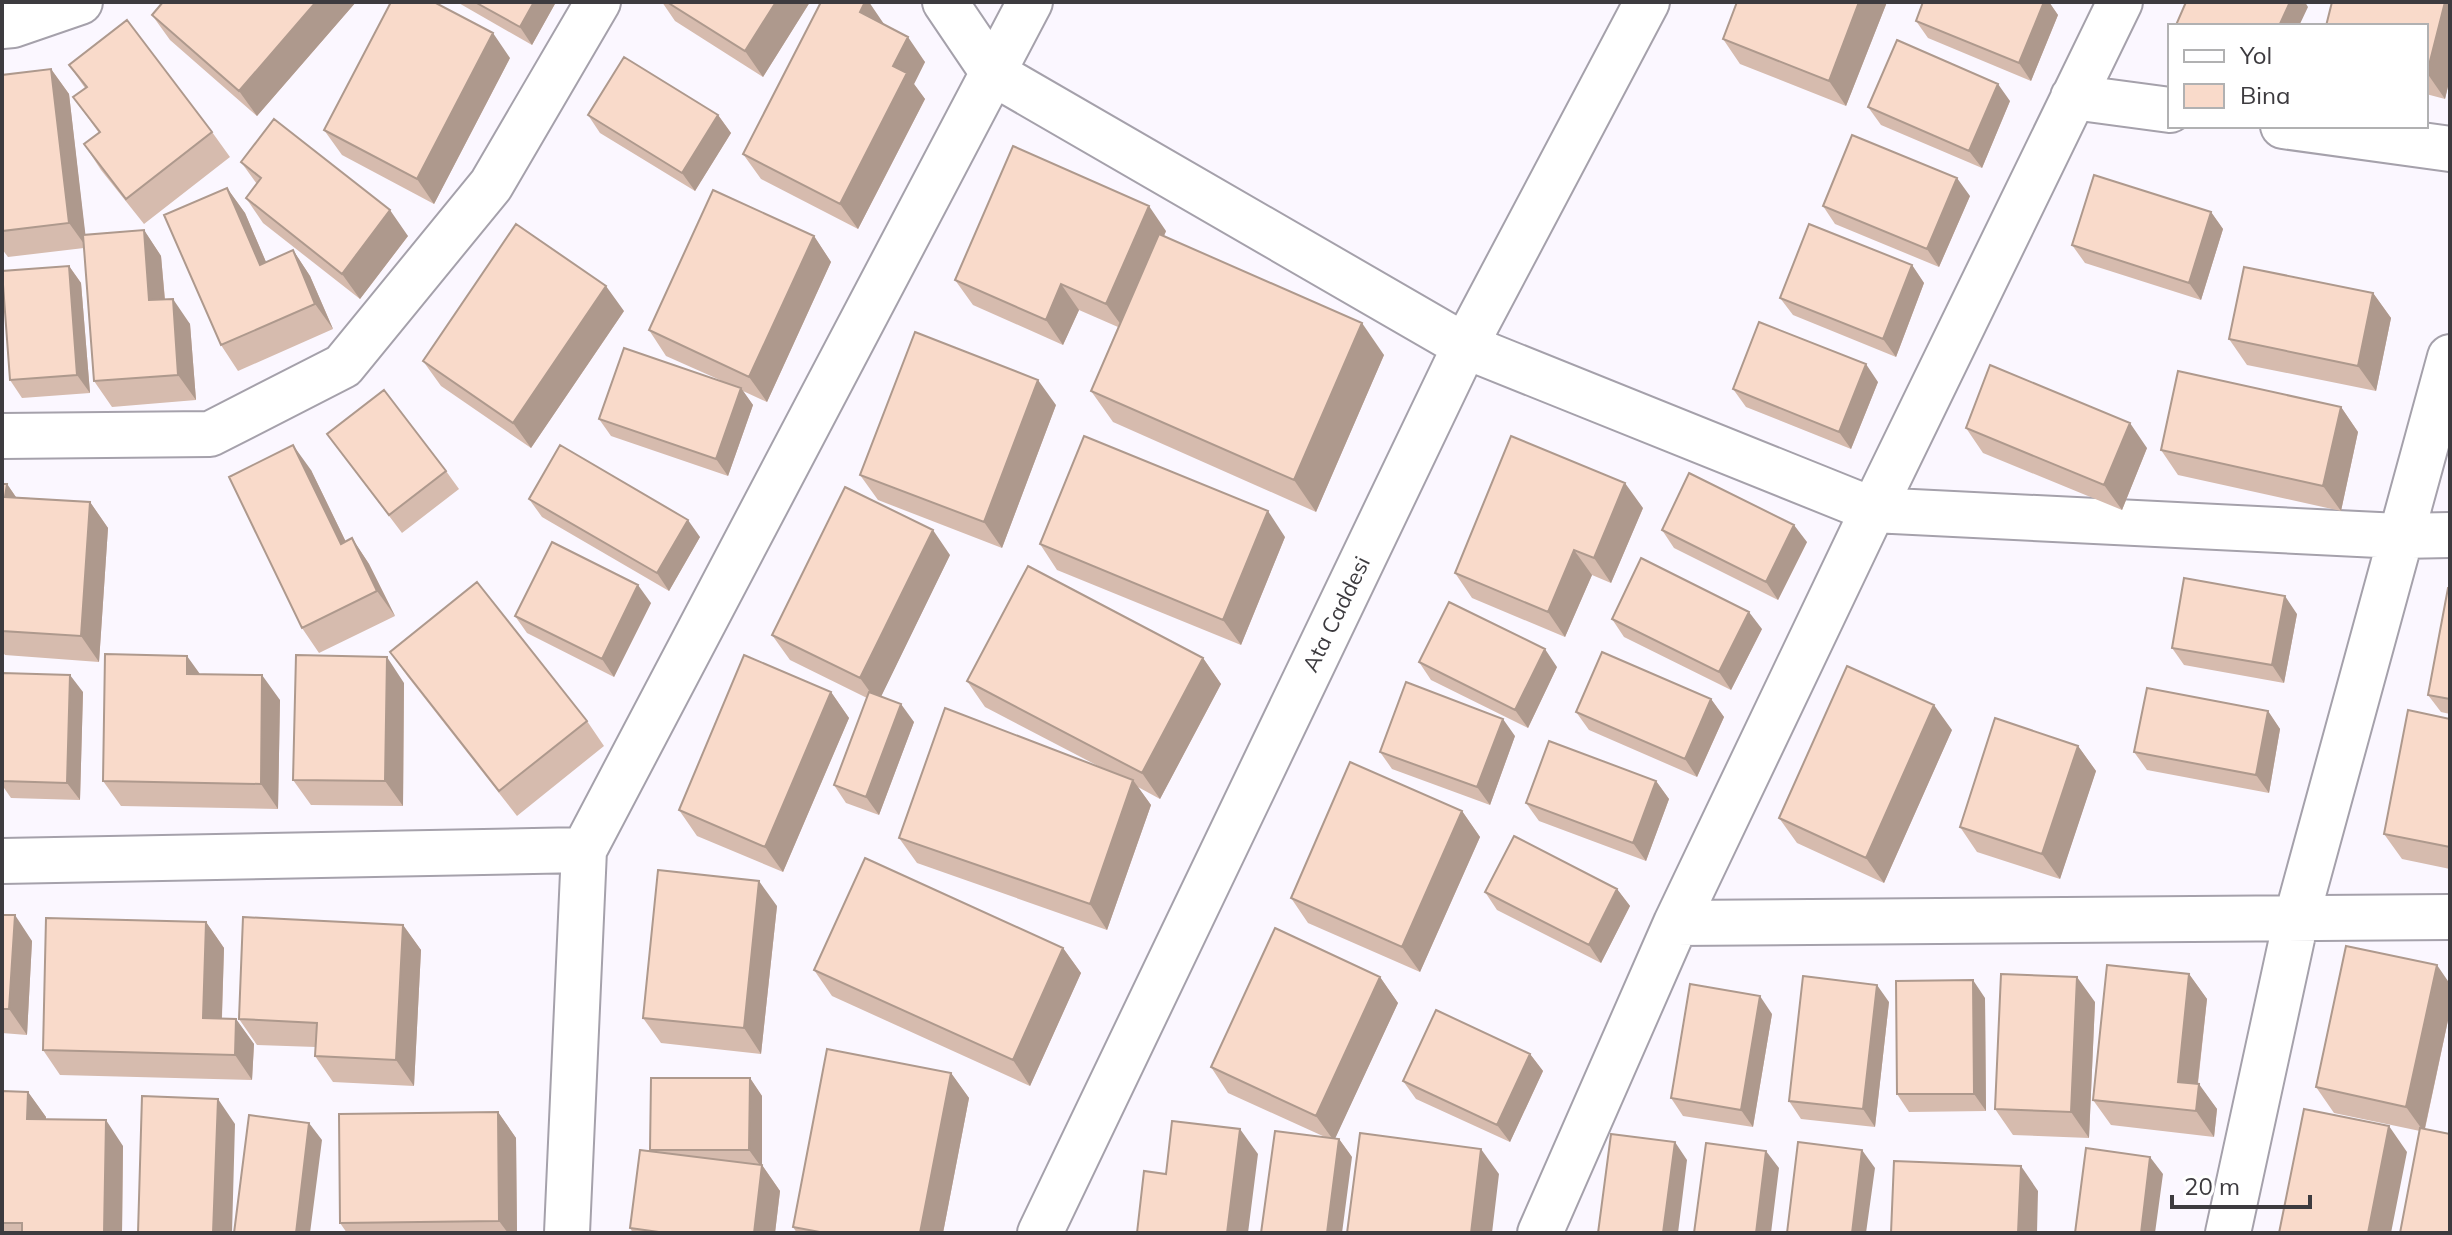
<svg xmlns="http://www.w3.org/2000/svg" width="2452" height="1235" font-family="Mulish,sans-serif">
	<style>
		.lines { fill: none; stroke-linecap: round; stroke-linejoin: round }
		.minor-casing { stroke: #a5a1ab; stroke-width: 48 }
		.minor { stroke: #fff; stroke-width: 44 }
		.wall { fill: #d6bbae }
		.shaded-wall { fill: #ae998d }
		.building { fill: #f9daca; stroke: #ae998d; stroke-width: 2 }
		.labels { text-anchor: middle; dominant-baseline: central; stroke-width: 7; stroke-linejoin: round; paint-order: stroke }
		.street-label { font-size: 22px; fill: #3d3b3f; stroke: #fff }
	</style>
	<rect width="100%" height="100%" fill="#fbf7ff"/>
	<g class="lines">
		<g class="minor-casing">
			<path id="minor" d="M945,2L993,73L1465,346L1873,510L2399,536L2450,535
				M2,26L13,25L80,2
				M2073,97L2170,110
				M2283,126L2450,149
				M2,436L210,434L343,366L491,185L598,2
				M2,861L584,850L1030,2
				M1676,923L2450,917
				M567,1233L584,850
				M1040,1233L1465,346L1647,2
				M1540,1233L1676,923L1873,510L2120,2
				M2228,1233L2296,920L2450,357"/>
		</g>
		<use href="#minor" class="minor"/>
	</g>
	<path class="wall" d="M163,2H356L257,116L170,40L152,15Z
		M457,2H556L532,45Z
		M662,2H810L763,77L675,21Z
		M1887,2L1846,106L1740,64L1723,39Z
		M1923,2H2049L2058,15L2031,81L1928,38L1916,21Z
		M2450,2V78L2445,99L2426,94V26Z
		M884,24L925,62L914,84L925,99L858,229L761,179L743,154Z
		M510,58L434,204L342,155L324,130Z
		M69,65L212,132L230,157L144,224L101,170L84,144L99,133L73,97L85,88Z
		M51,69L69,94L85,235L144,230L161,256L165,299L190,324L196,400L112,407L94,381L84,248L8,257L2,249V75Z
		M2010,101L1982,168L1881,125L1868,107Z
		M588,115H718L731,133L695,191L600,133Z
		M241,162L408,236L360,299L263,223L246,198L257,184Z
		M227,188L245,213L266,262L293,250L310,276L333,329L238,371L221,345Z
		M1970,196L1939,267L1835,224L1823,206Z
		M2211,212L2223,229L2201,300L2085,263L2072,245Z
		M1166,231L1164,236L1384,355L1316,512L1113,422L1091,391L1118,327L1079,310L1063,345L973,305L955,280Z
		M814,236L831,262L767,402L743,391L753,405L728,476L611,436L599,419L720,380L666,356L649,330Z
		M1912,265L1924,283L1896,357L1793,315L1780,298Z
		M69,266L81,283L90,393L22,398L10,380Z
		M2373,293L2391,318L2376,391L2247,365L2229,339Z
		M624,311L531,448L441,386L423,361Z
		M1878,382L1851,449L1746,407L1733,389Z
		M1056,405L1002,548L878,500L860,475Z
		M2341,407L2358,432L2341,511L2178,475L2161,450Z
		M1966,428L2147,448L2122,510L1983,453Z
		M327,434L446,471L459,489L402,533Z
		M311,470L346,542L352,538L369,564L395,616L319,653L302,628Z
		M2,484H7L16,497L90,502L108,528L99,662L5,655L2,651Z
		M529,499L700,537L669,591L542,517Z
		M1643,508L1611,583L1592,575L1565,637L1472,598L1455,573Z
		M1662,530L1807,542L1778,600L1674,548Z
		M1285,537L1241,645L1057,570L1040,544Z
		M950,555L881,696L914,722L879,815L846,803L834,785L867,698L790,660L772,635Z
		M2450,588V714L2441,712L2428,695Z
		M651,603L614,677L527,633L515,616Z
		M2297,614L2284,683L2184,665L2172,648Z
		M1612,619L1762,629L1731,690L1624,637Z
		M390,652L587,721L604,746L517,816L408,677Z
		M1203,658L1221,684L1160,799L1138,787L1151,805L1107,930L917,863L899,838L1100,767L985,707L967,681Z
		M1419,662L1557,667L1528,728L1431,680Z
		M2,673L83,692L80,800L11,798L2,785Z
		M200,674L280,700L278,809L121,806L103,781Z
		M404,683L403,806L311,805L293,780Z
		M831,692L849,718L783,872L697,836L679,810Z
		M1711,699L1724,717L1697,777L1589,730L1576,712Z
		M2268,711L2280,729L2269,793L2147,770L2134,752Z
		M2450,719V869L2402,859L2384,834Z
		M1952,730L1884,883L1797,843L1779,818Z
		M1515,736L1490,805L1392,769L1380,752Z
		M2078,746L2096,771L2060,879L1977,852L1960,827Z
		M1656,781L1669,799L1646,861L1539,821L1526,803Z
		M1462,811L1480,837L1420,972L1308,923L1291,898Z
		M1617,889L1630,906L1601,963L1497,910L1485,892Z
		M777,906L761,1054L661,1043L643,1018Z
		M2,915L32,941L27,1035L2,1033Z
		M206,922L224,948L222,1018L236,1019L254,1044L252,1080L60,1075L43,1050Z
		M403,925L421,950L414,1086L333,1082L315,1056L316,1047L257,1045L239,1019Z
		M1063,948L1081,973L1030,1086L832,996L814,970Z
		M2189,974L2207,999L2198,1084L2217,1109L2214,1137L2111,1125L2093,1100Z
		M1380,977L1398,1003L1335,1138L1339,1139L1352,1157L1325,1137L1228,1093L1211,1067Z
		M1985,998L1986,1111L1909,1112L1897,1094Z
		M1889,1002L1875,1127L1801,1119L1789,1101Z
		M2095,1002L2089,1138L2013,1135L1995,1109Z
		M2450,1011L2425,1129L2420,1131L2334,1113L2316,1087Z
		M1772,1014L1753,1127L1683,1116L1671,1098Z
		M1530,1054L1543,1071L1510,1142L1416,1099L1403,1081Z
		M951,1073L969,1098L943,1233H797L793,1227Z
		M750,1078L762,1096V1165L780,1191L775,1233H633L630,1228L651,1152L650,1150Z
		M2,1091L28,1092L46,1117V1119L123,1146L122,1233H2Z
		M498,1112L516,1138L517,1233H347L340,1223Z"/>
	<path class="shaded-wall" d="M316,2H356L257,116L239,91Z
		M534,2H556L532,45L520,27Z
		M776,2H810L763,77L745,51Z
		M865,2H869L884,24L878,38L860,12Z
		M1859,2H1887L1846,106L1829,81Z
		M2044,2H2049L2058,15L2031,81L2019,63Z
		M2290,2H2305L2308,7L2299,26H2279Z
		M2445,2H2450V78L2445,99L2427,73Z
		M493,33L510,58L434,204L417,179Z
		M908,37L925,62L914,84L925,99L858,229L840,204L893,66Z
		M51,69L69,94L87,248L69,223Z
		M1998,84L2010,101L1982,168L1969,151Z
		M718,115L731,133L695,191L682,173Z
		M1957,178L1970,196L1939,267L1927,249Z
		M227,188L245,213L278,290L260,265Z
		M1149,206L1166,231L1124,329L1106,304Z
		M390,210L408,236L360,299L342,274Z
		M2211,212L2223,229L2201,300L2189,283Z
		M144,230L161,256L167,325L149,300Z
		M814,236L831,262L767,402L749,377Z
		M293,250L310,276L333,329L315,304Z
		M1912,265L1924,283L1896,357L1883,339Z
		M69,266L81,283L90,393L77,375Z
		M1061,284L1079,310L1063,345L1046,320Z
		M606,286L624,311L531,448L513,423Z
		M2373,293L2391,318L2376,391L2358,366Z
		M173,299L190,324L196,400L178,375Z
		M1362,323L1384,355L1316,512L1294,480Z
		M1866,364L1878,382L1851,449L1839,432Z
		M1038,380L1056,405L1002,548L984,522Z
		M741,388L753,405L728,476L716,459Z
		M2341,407L2358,432L2341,511L2323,486Z
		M2130,423L2147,448L2122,510L2104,485Z
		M293,445L311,470L359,569L341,544Z
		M1625,483L1643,508L1611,583L1594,558Z
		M7,484L24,509L5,497Z
		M90,502L108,528L99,662L81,636Z
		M1268,511L1285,537L1241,645L1223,620Z
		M688,520L700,537L669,591L657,573Z
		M1794,525L1807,542L1778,600L1766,582Z
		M933,530L950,555L878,703L860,678Z
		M352,538L369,564L395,616L377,591Z
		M1574,550L1592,575L1565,637L1548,612Z
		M638,585L651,603L614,677L602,659Z
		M2285,596L2297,614L2284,683L2272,665Z
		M1749,612L1762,629L1731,690L1719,672Z
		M1545,649L1557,667L1528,728L1515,710Z
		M187,656L205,681L187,674Z
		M387,657L404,683L403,806L385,781Z
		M1203,658L1221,684L1160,799L1142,773Z
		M70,675L83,692L80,800L67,783Z
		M262,675L280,700L278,809L261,784Z
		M831,692L849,718L783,872L765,847Z
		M1711,699L1724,717L1697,777L1685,759Z
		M901,704L914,722L879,815L866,797Z
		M1934,705L1952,730L1884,883L1866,858Z
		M2268,711L2280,729L2269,793L2256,775Z
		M1503,719L1515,736L1490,805L1477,787Z
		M2078,746L2096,771L2060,879L2042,854Z
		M1133,780L1151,805L1107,930L1090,904Z
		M1656,781L1669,799L1646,861L1633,843Z
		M1462,811L1480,837L1420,972L1402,947Z
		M759,881L777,906L761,1054L744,1028Z
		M1617,889L1630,906L1601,963L1589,945Z
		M15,915L32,941L27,1035L9,1009Z
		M206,922L224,948L221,1043L203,1018Z
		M403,925L421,950L414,1086L396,1060Z
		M1063,948L1081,973L1030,1086L1013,1060Z
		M2437,965L2450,984V1011L2424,1132L2406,1107Z
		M2189,974L2207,999L2195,1107L2178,1082Z
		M1380,977L1398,1003L1334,1141L1316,1116Z
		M2077,977L2095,1002L2089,1138L2071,1112Z
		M1973,980L1985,998L1986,1111L1974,1094Z
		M1877,985L1889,1002L1875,1127L1863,1109Z
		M1760,996L1772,1014L1753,1127L1741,1110Z
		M236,1019L254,1044L252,1080L235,1055Z
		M1530,1054L1543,1071L1510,1142L1497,1125Z
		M951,1073L969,1098L943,1233H920Z
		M750,1078L762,1096V1168L749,1150Z
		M2199,1084L2217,1109L2214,1137L2196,1111Z
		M28,1092L46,1117L45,1144L27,1119Z
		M218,1099L235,1124L232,1233H213Z
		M498,1112L516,1138L517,1233H508L499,1221Z
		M106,1120L123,1146L122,1233H104Z
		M309,1123L322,1140L310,1233H296Z
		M2389,1126L2407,1152L2391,1233H2368Z
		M1240,1129L1258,1154L1248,1233H1227Z
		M1339,1139L1352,1157L1342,1233H1327Z
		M1675,1142L1687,1160L1678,1233H1663Z
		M1481,1149L1499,1174L1492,1233H1471Z
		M1862,1150L1875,1168L1866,1233H1852Z
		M1766,1151L1779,1168L1771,1233H1756Z
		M2150,1157L2163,1174L2155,1233H2141Z
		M762,1165L780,1191L775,1233H754Z
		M2021,1166L2038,1191L2037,1233H2018Z"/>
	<path class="building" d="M163,2H316L239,91L152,15Z
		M391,2H434L493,33L417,179L324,130Z
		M475,2H534L520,27Z
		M667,2H776L745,51Z
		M821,2H865L860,12L908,37L893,66L907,73L840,204L743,154Z
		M1737,2H1859L1829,81L1723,39Z
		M1923,2H2044L2019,63L1916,21Z
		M2186,2H2290L2279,26H2178L2176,25Z
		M2332,2H2445L2427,73H2426V26H2326Z
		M127,20L212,132L126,199L84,144L100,132L73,97L87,87L69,65Z
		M1897,40L1998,84L1969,151L1868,107Z
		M624,57L718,115L682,173L588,115Z
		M51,69L69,223L2,231V75Z
		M274,119L390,210L342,274L246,198L261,178L241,162Z
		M1852,135L1957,178L1927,249L1823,206Z
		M1013,146L1149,206L1106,304L1061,284L1046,320L955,280Z
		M2094,175L2211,212L2189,283L2072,245Z
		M227,188L260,265L293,250L315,304L221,345L164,215Z
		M713,190L814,236L749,377L649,330Z
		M516,224L606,286L513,423L423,361Z
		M1809,224L1912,265L1883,339L1780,298Z
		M144,230L149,300L173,299L178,375L94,381L83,235Z
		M1159,234L1362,323L1294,480L1091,391Z
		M69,266L77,375L10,380L2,271Z
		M2244,267L2373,293L2358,366L2229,339Z
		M1759,322L1866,364L1839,432L1733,389Z
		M915,332L1038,380L984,522L860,475Z
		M624,348L741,388L716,459L599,419Z
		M1990,365L2130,423L2104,485L1966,428Z
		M2178,371L2341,407L2323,486L2161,450Z
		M384,390L446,471L389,515L327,434Z
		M1084,436L1268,511L1223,620L1040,544Z
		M1511,436L1625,483L1594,558L1574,550L1548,612L1455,573Z
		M293,445L341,544L352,538L377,591L302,628L229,477Z
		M560,445L688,520L657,573L529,499Z
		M1689,473L1794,525L1766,582L1662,530Z
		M2,484H7L5,497L90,502L81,636L2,631Z
		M845,487L933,530L860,678L772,635Z
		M552,542L638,585L602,659L515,616Z
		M1641,558L1749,612L1719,672L1612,619Z
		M1028,566L1203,658L1142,773L967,681Z
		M2184,578L2285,596L2272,665L2172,648Z
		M477,582L587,721L499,791L390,652Z
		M2448,588H2450V699L2428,695Z
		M1449,602L1545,649L1515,710L1419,662Z
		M1602,652L1711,699L1685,759L1576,712Z
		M105,654L187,656V674L262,675L261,784L103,781Z
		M296,655L387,657L385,781L293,780Z
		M744,655L831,692L765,847L679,810Z
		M1847,666L1934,705L1866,858L1779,818Z
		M2,673L70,675L67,783L2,781Z
		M1406,682L1503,719L1477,787L1380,752Z
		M2147,688L2268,711L2256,775L2134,752Z
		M869,692L901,704L866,797L834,785Z
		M945,708L1133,780L1090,904L899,838Z
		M2408,710L2450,719V847L2384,834Z
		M1995,718L2078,746L2042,854L1960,827Z
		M1549,741L1656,781L1633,843L1526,803Z
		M1350,762L1462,811L1402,947L1291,898Z
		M1514,836L1617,889L1589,945L1485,892Z
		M865,858L1063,948L1013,1060L814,970Z
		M658,870L759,881L744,1028L643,1018Z
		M2,915H15L9,1009H2Z
		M243,917L403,925L396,1060L315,1056L317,1023L239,1019Z
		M46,918L206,922L203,1018L236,1019L235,1055L43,1050Z
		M1275,928L1380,977L1316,1116L1211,1067Z
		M2346,946L2437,965L2406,1107L2316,1087Z
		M2107,965L2189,974L2178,1082L2199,1084L2196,1111L2093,1100Z
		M2001,974L2077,977L2071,1112L1995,1109Z
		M1803,976L1877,985L1863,1109L1789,1101Z
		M1973,980L1974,1094H1897L1896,981Z
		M1690,984L1760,996L1741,1110L1671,1098Z
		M1436,1010L1530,1054L1497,1125L1403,1081Z
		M827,1049L951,1073L920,1233H825L793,1227Z
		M651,1078H750L749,1150H650Z
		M2,1091L28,1092L27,1119L106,1120L104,1233H22V1223H2Z
		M142,1096L218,1099L213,1233H138Z
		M2304,1109L2389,1126L2368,1233H2279Z
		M498,1112L499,1221L340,1223L339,1114Z
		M249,1115L309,1123L296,1233H234Z
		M1172,1121L1240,1129L1227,1233H1137L1144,1171L1166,1174Z
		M2420,1128L2450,1134V1233H2400Z
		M1275,1131L1339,1139L1327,1233H1261Z
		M1360,1133L1481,1149L1471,1233H1347Z
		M1611,1134L1675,1142L1663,1233H1598Z
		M1798,1142L1862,1150L1852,1233H1787Z
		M1706,1143L1766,1151L1756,1233H1694Z
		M2086,1148L2150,1157L2141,1233H2075Z
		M640,1150L762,1165L754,1233H666L630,1228Z
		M1894,1161L2021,1166L2018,1233H1891Z"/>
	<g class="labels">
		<g class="street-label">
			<text transform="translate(1336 614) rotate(-64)">Ata Caddesi</text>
		</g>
	</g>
	<rect width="2452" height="1235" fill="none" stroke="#3d3b3f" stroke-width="8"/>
	<rect x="2168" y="24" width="260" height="104" fill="#ffffff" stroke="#b1b1b2" stroke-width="2"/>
	<rect x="2184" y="50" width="40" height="12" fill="#ffffff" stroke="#b1b1b2" stroke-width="2"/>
	<text x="2240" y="64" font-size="24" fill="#3d3b3f">Yol</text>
	<rect x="2184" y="84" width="40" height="24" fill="#f9daca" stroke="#b1b1b2" stroke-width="2"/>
	<text x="2240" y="104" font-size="24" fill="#3d3b3f">Bina</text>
	<path d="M2172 1195v12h138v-12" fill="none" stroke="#3d3b3f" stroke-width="4"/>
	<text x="2184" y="1195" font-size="24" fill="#3d3b3f" stroke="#ffffff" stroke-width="6" paint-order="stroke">20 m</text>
</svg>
